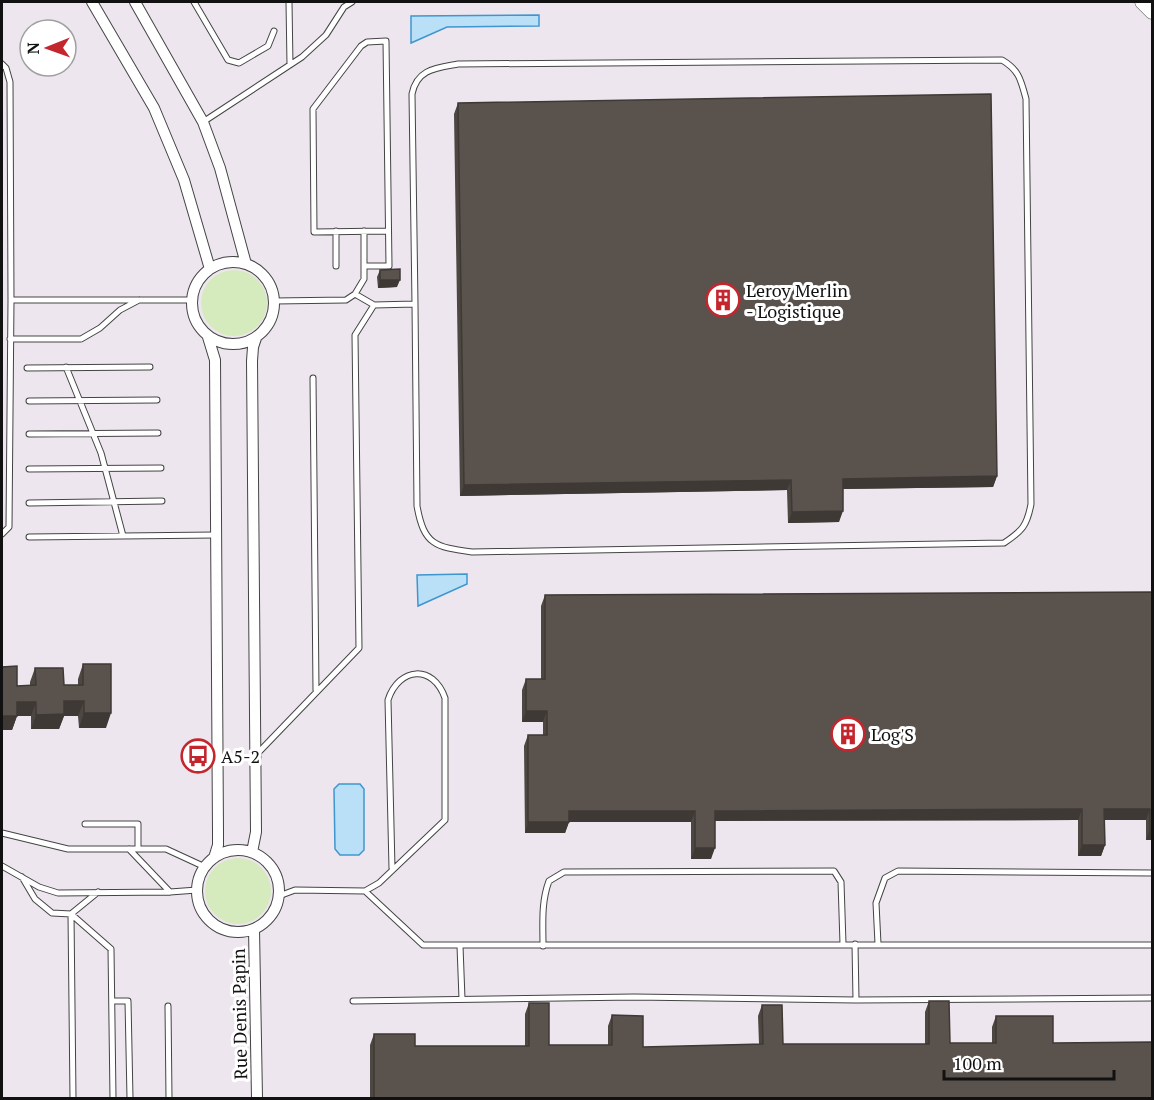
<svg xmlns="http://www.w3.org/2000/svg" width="1154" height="1100" font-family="'PT Serif',serif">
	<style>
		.industrial { fill: #eee6ef; fill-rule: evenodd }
		.green { fill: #d5ebbd }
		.water { fill: #b9e0f7; stroke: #3f96cf; stroke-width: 1.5 }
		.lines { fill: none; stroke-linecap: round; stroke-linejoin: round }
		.service-casing { stroke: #444; stroke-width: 7 }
		.minor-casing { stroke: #444; stroke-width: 12 }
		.tertiary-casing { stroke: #444; stroke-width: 15 }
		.service { stroke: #fff; stroke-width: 5 }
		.minor { stroke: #fff; stroke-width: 10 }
		.tertiary { stroke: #fff; stroke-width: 14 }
		.wall { fill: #4d4742 }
		.shaded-wall { fill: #3f3936 }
		.building { fill: #5a524d; stroke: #3f3936; stroke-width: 1.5 }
		.labels { text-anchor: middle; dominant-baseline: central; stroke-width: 6; stroke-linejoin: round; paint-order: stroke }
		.poi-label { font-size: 18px; fill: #111; stroke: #fff; text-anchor: start }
		.street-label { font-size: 18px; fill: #111; stroke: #fff }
	</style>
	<rect width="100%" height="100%" fill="#fffdf5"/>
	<path class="industrial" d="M2,2H1152V1098H2ZM30,30H66V66H30Z"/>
	<path class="green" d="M201 303a33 33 0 1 1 66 0a33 33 0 1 1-66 0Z
		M205 891a33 33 0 1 1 66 0a33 33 0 1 1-66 0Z"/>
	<path class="water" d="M539,15V26L447,27L411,43V16Z
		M467,574V584L418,606L417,575Z
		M339,784H360L364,789V850L359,855H340L335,849L334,789Z"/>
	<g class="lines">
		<g class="service-casing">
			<path id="service" d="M194,2L228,60L239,63L268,46L274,31
				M289,2L290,65
				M2,64L6,68L10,82L11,300L9,527L2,534
				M203,122L302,57L326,35L344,7L352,2
				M364,231V266
				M336,266V231
				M355,294L364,279V266H389L386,41L367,42L361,46L313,109L314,232L388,231
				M11,300H192
				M275,301L346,300L355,294L374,305L415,304L417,506C424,545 435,547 472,552L1004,543C1022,531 1027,526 1031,504L1026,99C1021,80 1019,70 1002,60L458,64C436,68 417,69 412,94L415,304
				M10,339H81L100,328L120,310L139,300
				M66,367L101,453L123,536
				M27,368L150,367
				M313,378L316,690
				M29,401L157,400
				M29,434L158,433
				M29,469L161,468
				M29,503L162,501
				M29,537L215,535
				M256,755L359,648L355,335L374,305
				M85,824H138V849
				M2,833L68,849H166L205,867
				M129,849L170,892
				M2,866L39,887L58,893L170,892L197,890
				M22,877L35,899L52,913L71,914L111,949L113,1098
				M365,891L379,883L445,820V698C433,664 399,667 388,700L392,868
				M279,896L295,890L365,891L423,945H1152
				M71,914L73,1098
				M71,914L98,892
				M855,944L856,1000
				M878,944L876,903L885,878L898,871L1152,873
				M460,946L462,999
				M543,946C543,924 541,902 549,881L564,872L834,871L841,882L843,944
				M112,1001H128L130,1098
				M353,1001L634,997L856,1000L1152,998
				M168,1006L169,1098"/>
		</g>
		<g class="minor-casing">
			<path id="minor" d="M92,2L154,108L184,180L210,269
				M135,2L203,122L220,168L246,264
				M192 303a41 41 0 1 1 82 0a41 41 0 1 1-82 0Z
				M208,337L215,360L218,832V845L214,858
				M197 891a41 41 0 1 1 82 0a41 41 0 1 1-82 0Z
				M252,852L256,832L252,361L253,347L256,338
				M254,929L257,1098"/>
		</g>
		<g class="tertiary-casing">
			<path id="tertiary" d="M1142,2L1152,12"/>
		</g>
		<use href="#service" class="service"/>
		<use href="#minor" class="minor"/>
		<use href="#tertiary" class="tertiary"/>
	</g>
	<path class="wall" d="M458,103L997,476L993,487L843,489L839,522L788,523L787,490L460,496L454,114Z
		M380,270L397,287L378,288L377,277Z
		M1152,592V840H1146V820H1104L1105,845L1101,856H1078V820L715,821L711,859H691V822H569L565,833H525L524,746L528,735H543V722H522V690L526,679H541V606L545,595Z
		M83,664L106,728H79L78,716H64L59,729H31V716H17L12,730H2V667L17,686L30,685V682L35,668L64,685H78V679Z
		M929,1001L950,1043H992V1027L996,1016L1053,1043L1152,1098H370V1045L374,1034L415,1046H525V1014L529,1003L549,1045H608V1026L612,1015L643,1047L759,1044L758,1016L762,1005L783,1044H925V1012Z"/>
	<path class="shaded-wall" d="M380,280H400L397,287L378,288Z
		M997,476L993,487L839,489L843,479Z
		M791,480L787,490L460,496L464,485Z
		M843,511L839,522L788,523L792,512Z
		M64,701H84L78,716H64L59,729H31L36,715Z
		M17,702H36L31,716H17L12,730H2V716Z
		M526,711H547L543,722H522Z
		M84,713H111L106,728H79Z
		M1082,809L1078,820L711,821L715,811Z
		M1104,809H1150L1146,820H1100Z
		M569,811H695L691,822H569L565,833H525L528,822Z
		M1150,829H1152V840H1146Z
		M1082,845H1105L1101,856H1078Z
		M695,848H715L711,859H691Z"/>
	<path class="building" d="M991,94L997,476L843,479V511L792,512L791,480L464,485L458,103Z
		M400,269V280H380V270Z
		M1152,592V829H1150V809H1104L1105,845H1082V809L715,811V848H695V811H569V822H528V735H547V711H526V679H545V595Z
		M83,664H111V713H84V701H64V714L36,715V702H17V716H2V667L17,666V686L36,685L35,668H63L64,685H83Z
		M929,1001H949L950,1043H996V1016H1053V1043L1152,1042V1098H374V1034H415V1046H529V1003H549V1045H612V1015L643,1016V1047L763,1044L762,1005H782L783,1044H929Z"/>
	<defs>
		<g id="building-ring" transform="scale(1.725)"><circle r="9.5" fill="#fff" stroke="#c4262e" stroke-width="1.5"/><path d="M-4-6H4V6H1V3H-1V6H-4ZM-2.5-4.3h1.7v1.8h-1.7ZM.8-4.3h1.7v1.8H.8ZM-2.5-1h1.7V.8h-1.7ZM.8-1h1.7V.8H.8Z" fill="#c4262e"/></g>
		<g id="bus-ring" transform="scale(1.725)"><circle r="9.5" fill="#fff" stroke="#c4262e" stroke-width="1.5"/><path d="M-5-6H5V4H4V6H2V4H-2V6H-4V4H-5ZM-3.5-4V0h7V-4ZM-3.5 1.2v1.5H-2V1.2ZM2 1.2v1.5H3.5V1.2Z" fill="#c4262e"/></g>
	</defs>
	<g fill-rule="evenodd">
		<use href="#building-ring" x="723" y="300"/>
		<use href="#building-ring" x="848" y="734"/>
		<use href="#bus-ring" x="198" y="756"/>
	</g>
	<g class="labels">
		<g class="poi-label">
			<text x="746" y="290">Leroy Merlin<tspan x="746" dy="21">- Logistique</tspan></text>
			<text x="871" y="734">Log'S</text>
			<text x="221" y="756">A5-2</text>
		</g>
		<g class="street-label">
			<text transform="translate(239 1014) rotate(-91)">Rue Denis Papin</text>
		</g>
	</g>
	<rect width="1154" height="1100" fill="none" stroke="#111111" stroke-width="6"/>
	<g transform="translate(48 48) rotate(269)"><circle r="28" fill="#ffffff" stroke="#a0a0a0" stroke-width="1.5"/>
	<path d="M0-4.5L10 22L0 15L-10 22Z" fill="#c4262e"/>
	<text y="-9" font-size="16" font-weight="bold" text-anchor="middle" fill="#111111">N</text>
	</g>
	<path d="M944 1070v9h170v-9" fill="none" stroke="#111111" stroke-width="3"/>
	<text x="953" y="1070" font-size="18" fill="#111111" stroke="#ffffff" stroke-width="4.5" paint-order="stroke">100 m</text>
</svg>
